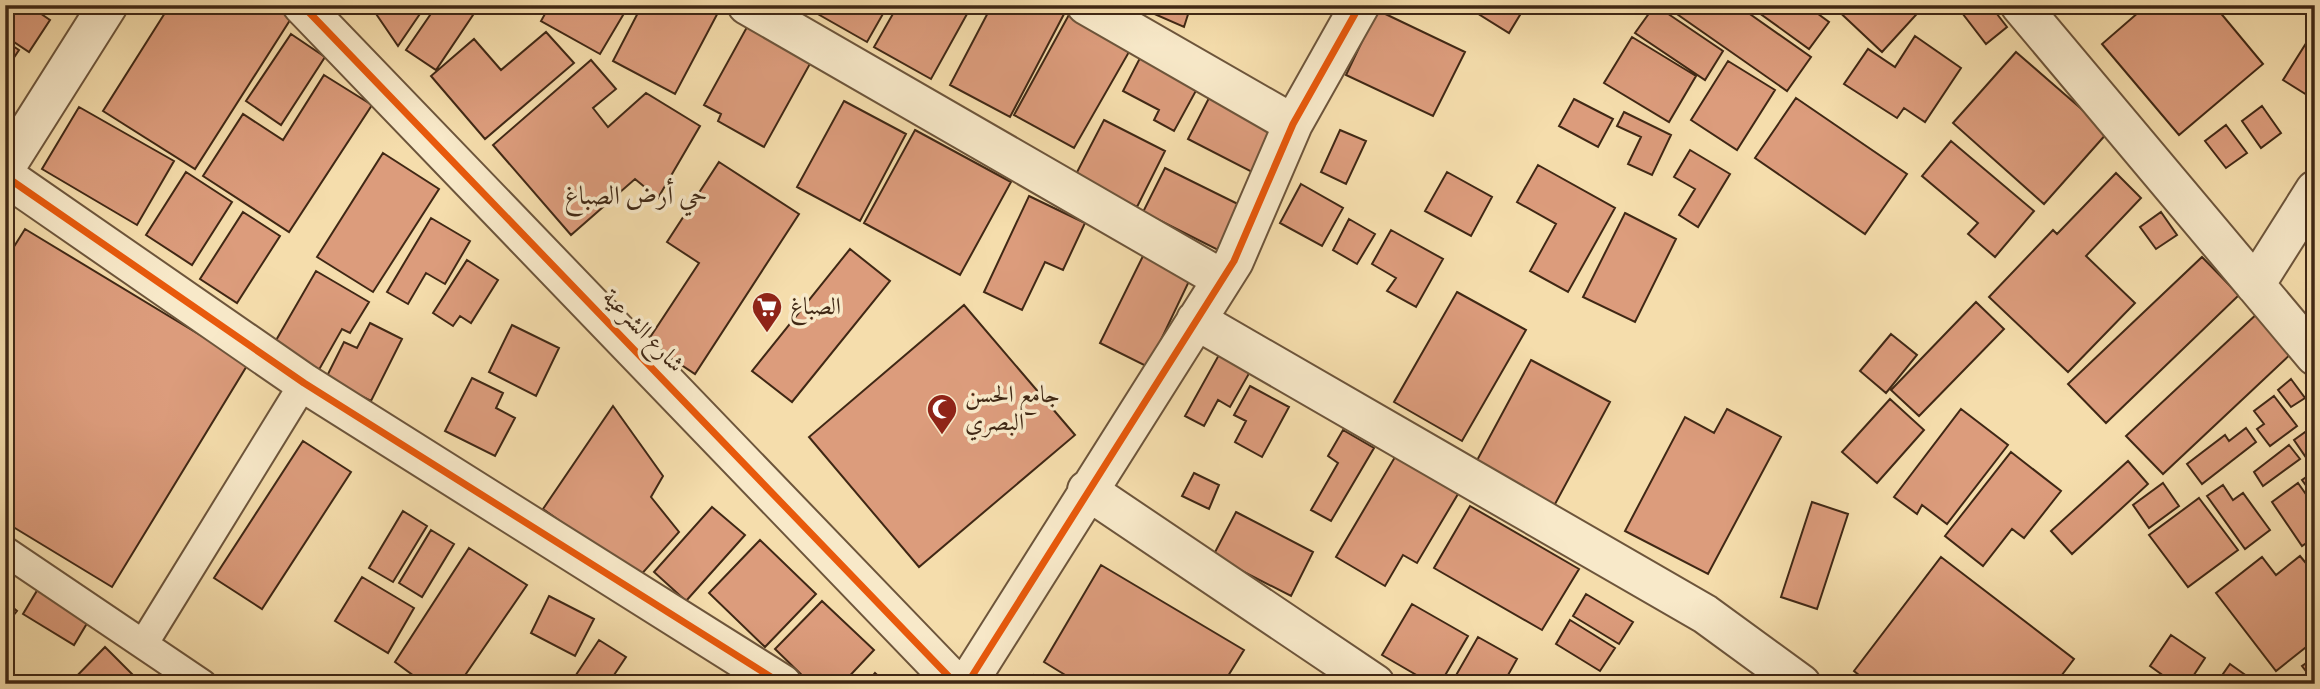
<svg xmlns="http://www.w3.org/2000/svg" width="2320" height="689" font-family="'IM FELL DW Pica',Amiri,serif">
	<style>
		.building { fill: #dc9c7c; stroke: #402815; stroke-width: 2 }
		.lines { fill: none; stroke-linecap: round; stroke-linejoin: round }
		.service-casing { stroke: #6d553b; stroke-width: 32 }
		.minor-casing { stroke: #6d553b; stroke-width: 42 }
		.service { stroke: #f8e9c9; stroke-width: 28 }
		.minor { stroke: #f8e9c9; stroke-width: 38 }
		.cycleway-casing { stroke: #f8e9c9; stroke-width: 11 }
		.cycleway { stroke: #e8590c; stroke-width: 7 }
		.labels { text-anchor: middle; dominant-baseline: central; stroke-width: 7; stroke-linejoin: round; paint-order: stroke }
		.poi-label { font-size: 24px; fill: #402815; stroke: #f8e9c9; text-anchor: start }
		.street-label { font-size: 24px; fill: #402815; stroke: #f8e9c9 }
		.neighbourhood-label { font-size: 26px; fill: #402815; stroke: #f8e9c9 }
	</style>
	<rect width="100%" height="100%" fill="#f5ddac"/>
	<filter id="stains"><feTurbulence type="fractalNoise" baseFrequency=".00286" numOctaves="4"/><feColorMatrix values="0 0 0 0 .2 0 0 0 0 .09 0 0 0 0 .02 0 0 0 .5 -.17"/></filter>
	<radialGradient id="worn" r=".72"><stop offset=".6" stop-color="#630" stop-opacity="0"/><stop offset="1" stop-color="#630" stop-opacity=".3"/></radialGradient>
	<path class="building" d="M5,5H28L50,20L29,52L5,36Z
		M170,5H274L292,17L195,169L103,111Z
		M370,5H426L398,46Z
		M437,5H471L477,9L436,70L406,50Z
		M550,5H629L600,54L541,21Z
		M642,5H722L675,94L613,61Z
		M802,5H888L867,42Z
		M898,5H972L931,79L874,47Z
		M992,5H1049L1064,14L1010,117L950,85Z
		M1134,5H1191L1184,27Z
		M1464,5H1526L1509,33Z
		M1655,5L1723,51L1705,80L1635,33Z
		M1664,5H1737L1811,57L1787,91Z
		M1748,5H1806L1829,22L1809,49Z
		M1832,5H1925L1882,52Z
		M1956,5H1990L2007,27L1986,44Z
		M2147,5H2214L2263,64L2179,135L2102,44Z
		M1377,10L1465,52L1433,116L1346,75Z
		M1071,11L1133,45L1074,148L1014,115Z
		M747,27L811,62L764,147L718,121L721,114L704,105Z
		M2315,29V100L2283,80Z
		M546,32L574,63L485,139L431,76L474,39L501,70Z
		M291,34L325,57L281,125L246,101Z
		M1915,36L1961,68L1925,122L1904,108L1897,118L1844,84L1868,49L1895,67Z
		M1632,37L1696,76L1669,122L1604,83Z
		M5,41L19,50L5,71Z
		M2016,52L2108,132L2044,204L1953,123Z
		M1141,56L1198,87L1174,131L1154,120L1159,110L1123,91Z
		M591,60L616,89L593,108L608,127L646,93L700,126L658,198L635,179L571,235L493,145Z
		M1728,61L1775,90L1737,150L1691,120Z
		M324,75L372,105L289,232L203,176L243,114L283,140Z
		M1211,94L1275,127L1252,172L1188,139Z
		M1796,98L1907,174L1865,234L1755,158Z
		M1574,99L1613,119L1598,147L1559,126Z
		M844,101L906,134L860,221L797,187Z
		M2262,106L2281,133L2261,148L2242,121Z
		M79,107L174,161L137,225L42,169Z
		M1624,112L1671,135L1652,175L1628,164L1641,137L1617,126Z
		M1104,120L1165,151L1137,207L1075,176Z
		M2226,125L2247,153L2226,168L2205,141Z
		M915,130L1011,182L960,275L864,223Z
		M1340,130L1366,141L1346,184L1321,172Z
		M1951,141L2034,211L1995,257L1968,234L1978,223L1922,176Z
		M1690,150L1730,174L1698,227L1679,215L1695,189L1674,177Z
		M383,153L439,189L373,292L317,257Z
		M719,162L799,214L695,374L647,342L699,263L667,242Z
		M1538,165L1615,208L1568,292L1530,271L1556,224L1517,202Z
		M1165,168L1246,208L1224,253L1143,212Z
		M186,172L232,202L192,265L146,235Z
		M1447,172L1492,197L1471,236L1425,211Z
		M2116,173L2141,198L2086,256L2135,303L2068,372L1989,297L2053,230L2057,234Z
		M1301,184L1343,208L1322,246L1280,223Z
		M1029,196L1085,223L1063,270L1045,262L1022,310L984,292Z
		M243,212L280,236L237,303L200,279Z
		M2161,212L2177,235L2156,249L2140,227Z
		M1625,213L1676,239L1635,322L1583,297Z
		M431,218L470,241L445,284L426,273L408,304L387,292Z
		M1349,219L1375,234L1357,264L1333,250Z
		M25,229L248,364L112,587L5,522V261Z
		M1391,230L1443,259L1416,307L1387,291L1396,278L1372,264Z
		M850,249L890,281L792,402L752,371Z
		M1145,252L1192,275L1148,367L1100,343Z
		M2202,257L2239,295L2106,423L2068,384Z
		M467,260L498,280L471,323L460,316L453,326L433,313Z
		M316,271L369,302L350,333L342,329L316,375L271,349Z
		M1457,292L1526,330L1462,441L1394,402Z
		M1976,302L2004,329L1919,416L1891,390Z
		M964,305L1075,435L919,567L809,437Z
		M2260,311L2295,350L2163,474L2126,436Z
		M370,323L402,339L371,401L326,378L344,342L357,348Z
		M512,325L559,348L536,396L489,372Z
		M1891,334L1917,355L1886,393L1860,371Z
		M1220,353L1251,370L1230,407L1218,400L1204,426L1185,416Z
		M1531,360L1610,402L1554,506L1475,464Z
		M472,378L503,393L496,408L515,418L495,456L445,431Z
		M2291,379L2305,398L2291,407L2278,390Z
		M1250,386L1289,407L1262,457L1235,442L1246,421L1234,415Z
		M2274,396L2297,426L2270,446L2257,429L2264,424L2254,411Z
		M1890,399L1924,430L1877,483L1842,452Z
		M613,406L663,476L651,497L679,532L639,577L543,509Z
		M1727,409L1781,437L1708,574L1625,531L1685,417L1714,433Z
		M1961,409L2008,445L1947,524L1922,505L1917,514L1894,497Z
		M2315,425V453L2307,459L2294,440Z
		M2246,428L2256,442L2202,484L2187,464L2225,435L2229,441Z
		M1343,430L1374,448L1331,521L1311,510L1338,463L1328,456Z
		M303,441L351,472L262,609L214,578Z
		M2289,445L2300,459L2263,486L2254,472Z
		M2011,452L2061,491L2024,538L2012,529L1983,566L1945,536Z
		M1395,457L1458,494L1417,563L1403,555L1385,586L1336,557Z
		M2128,461L2148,484L2072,554L2051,531Z
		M2315,471V498L2302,480Z
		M1194,473L1219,485L1209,509L1182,496Z
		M2163,483L2179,506L2149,528L2133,505Z
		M2298,483L2315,507V537L2302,546L2272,502Z
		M2223,485L2233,500L2243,493L2270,530L2245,549L2207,496Z
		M2199,498L2238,550L2188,587L2149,535Z
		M1812,502L1848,514L1817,609L1781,597Z
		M1470,506L1579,569L1542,630L1434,568Z
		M712,507L745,535L686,601L654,572Z
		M403,511L427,526L393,582L369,568Z
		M1236,512L1313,552L1291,596L1213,556Z
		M431,530L454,544L422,597L399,583Z
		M760,540L816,594L765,647L709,593Z
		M469,548L527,585L459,684H425L395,662Z
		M2300,556L2315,574V640L2276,671L2216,593L2262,557L2276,575Z
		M1941,557L2074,659L2055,684H1870L1854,671Z
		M1101,565L1244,650L1223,684H1080L1044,662Z
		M362,577L414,608L388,653L335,621Z
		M38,589L89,620L74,645L23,614Z
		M1586,594L1633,622L1619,644L1573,616Z
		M549,596L594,619L575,656L531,633Z
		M5,601L17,611L5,626Z
		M822,601L874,650L842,684H811L775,649Z
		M1412,604L1468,636L1440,684H1432L1382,655Z
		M1570,620L1615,648L1600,671L1556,644Z
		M2171,635L2205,658L2188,684H2175L2150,666Z
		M1478,637L1517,659L1503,684H1451Z
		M599,640L626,657L608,684H570Z
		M105,647L142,684H69Z
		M2315,657V683L2302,666Z
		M2230,664L2258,684H2216Z
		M5,673L16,684H5Z
		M875,673L887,684H866Z
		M1034,675L1050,684H1029Z
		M1730,677L1741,684H1726Z"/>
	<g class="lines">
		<g class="service-casing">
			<path id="service" d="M5,551L202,684
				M144,643L304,383"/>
		</g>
		<g class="minor-casing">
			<path id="minor" d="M302,5L956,684
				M747,5L1222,279
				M1086,5L1293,124
				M2020,5L2315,356
				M5,168L108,5
				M5,176L304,383L782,684
				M2255,285L2315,190
				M1196,320L1705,614L1801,684
				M1087,490L1375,684
				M967,684L1234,261L1293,124L1360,5"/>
		</g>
		<use href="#service" class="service"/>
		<use href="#minor" class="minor"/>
		<g class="cycleway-casing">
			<path id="cycleway" d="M302,5L956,684
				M5,176L304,383L782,684
				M967,684L1234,261L1293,124L1360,5"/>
		</g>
		<use href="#cycleway" class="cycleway"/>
	</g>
	<defs>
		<g id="supermarket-pin" transform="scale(1.575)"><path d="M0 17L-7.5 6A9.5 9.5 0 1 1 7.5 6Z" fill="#8f2418" stroke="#f8e9c9"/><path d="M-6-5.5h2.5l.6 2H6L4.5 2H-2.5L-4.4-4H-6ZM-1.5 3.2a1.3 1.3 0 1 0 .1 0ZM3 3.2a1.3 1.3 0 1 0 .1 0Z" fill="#fff"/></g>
		<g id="mosque-pin" transform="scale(1.575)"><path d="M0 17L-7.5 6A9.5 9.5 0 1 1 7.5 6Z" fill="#8f2418" stroke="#f8e9c9"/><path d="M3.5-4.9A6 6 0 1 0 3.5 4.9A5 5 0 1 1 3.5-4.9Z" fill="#fff"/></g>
	</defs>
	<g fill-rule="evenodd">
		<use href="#supermarket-pin" x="767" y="307"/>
		<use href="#mosque-pin" x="942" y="409"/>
	</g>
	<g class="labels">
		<g class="poi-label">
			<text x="790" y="307">الصباغ</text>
			<text x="965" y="395">جامع الحسن<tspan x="965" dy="28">البصري</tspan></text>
		</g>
		<g class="street-label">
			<text transform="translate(643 331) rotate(46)">شارع الشرعية</text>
		</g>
		<g class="neighbourhood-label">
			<text x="636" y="196">حي أرض الصباغ</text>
		</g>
	</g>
	<rect width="2320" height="689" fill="none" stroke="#f5ddac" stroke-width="28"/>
	<rect x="7" y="7" width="2306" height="675" fill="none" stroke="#402815" stroke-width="3.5"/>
	<rect x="14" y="14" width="2292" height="661" fill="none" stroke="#402815" stroke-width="2"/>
	<rect width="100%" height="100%" filter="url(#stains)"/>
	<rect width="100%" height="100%" fill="url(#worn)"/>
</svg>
